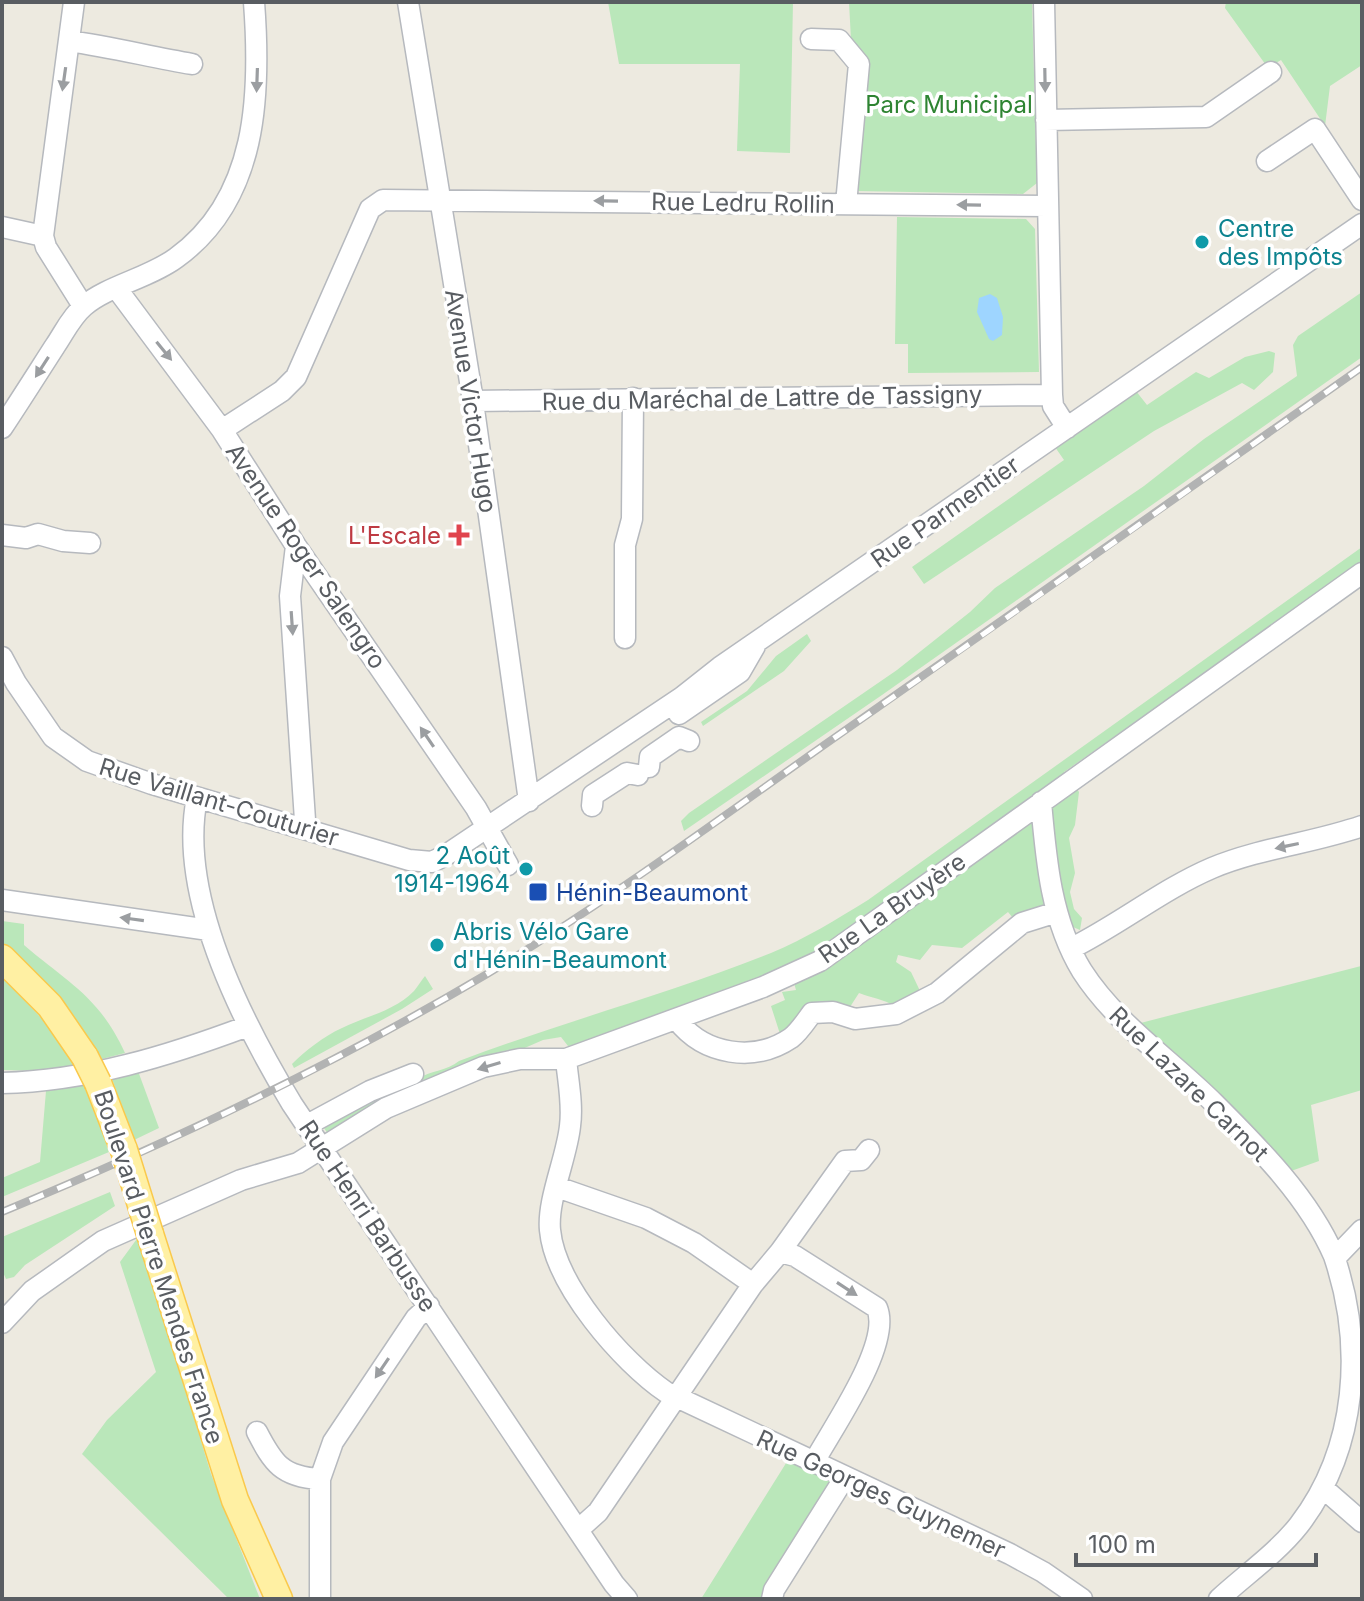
<svg xmlns="http://www.w3.org/2000/svg" width="1364" height="1601" font-family="Inter,sans-serif">
	<style>
		.green { fill: #bae7ba }
		.water { fill: #9ed5ff }
		.lines { fill: none; stroke-linecap: round; stroke-linejoin: round }
		.minor-casing { stroke: #b6b9be; stroke-width: 23 }
		.major-casing { stroke: #fac94c; stroke-width: 29 }
		.minor { stroke: #fff; stroke-width: 20 }
		.major { stroke: #fff0a3; stroke-width: 26 }
		.rail-casing { stroke: #b2b3b3; stroke-width: 8 }
		.rail { stroke: #fff; stroke-width: 5; stroke-dasharray: 15; stroke-linecap: butt }
		.major-bridge-casing { stroke: #fac94c; stroke-width: 29; stroke-linecap: butt }
		.major-bridge { stroke: #fff0a3; stroke-width: 26 }
		.oneway { fill: #9b9ea1 }
		.culture-dot { fill: #0f9aa8; stroke: #fff; stroke-width: 3 }
		.health-dot { fill: #e0444e; stroke: #fff; stroke-width: 3 }
		.transit-dot { fill: #1a4fb4; stroke: #fff; stroke-width: 3 }
		.labels { text-anchor: middle; dominant-baseline: central; stroke-width: 7; stroke-linejoin: round; paint-order: stroke }
		.park-label { font-size: 24px; fill: #2e8432; stroke: #fff }
		.street-label { font-size: 24px; fill: #595d62; stroke: #fff }
		.culture-label { font-size: 24px; fill: #0d838f; stroke: #fff; text-anchor: start }
		.health-label { font-size: 24px; fill: #be3a42; stroke: #fff; text-anchor: end }
		.transit-label { font-size: 24px; fill: #164399; stroke: #fff; text-anchor: start }
	</style>
	<rect width="100%" height="100%" fill="#edeae0"/>
	<path class="green" d="M608,2H793L790,153L737,151L740,64H619Z
		M849,2H1032L1037,183L1023,194L856,191L868,58L851,40Z
		M1226,2H1362V65L1330,86L1325,126L1281,60L1268,68L1225,8Z
		M897,217L1026,219L1035,229L1039,372L908,373V344H895Z
		M1362,292V357L882,695L684,831L681,821L689,813L897,670L970,612L995,588L1144,486L1204,439L1297,376L1293,345L1298,336Z
		M1269,351L1275,353L1273,372L1254,390L1242,383L1154,431L924,584L912,567L1064,460L1055,447L1136,391L1147,405L1196,372L1209,378L1245,357Z
		M1362,547V563L1064,772L1079,792L1075,825L1069,838L1075,873L1070,892L1074,909L1082,918L1080,930L1033,910L1013,918L1008,912L962,948L932,945L920,960L898,955L896,962L911,972L921,993L895,1006C883,999 872,998 859,993L848,1010L790,1028L780,1034L771,1006L785,1000L782,992L796,990L794,983L580,1045L568,1046L561,1037L543,1040L328,1134L320,1122C337,1115 355,1103 372,1098C396,1092 398,1093 418,1079C431,1070 447,1071 459,1061C562,1022 669,994 771,953C805,939 837,919 868,900Z
		M807,634L811,641L784,671L703,726L701,722L747,691L776,656Z
		M2,921L24,924V945C68,983 99,996 125,1053L102,1059L58,995L2,943Z
		M1361,966L1362,1090L1311,1105L1319,1161L1280,1175L1129,1026Z
		M425,976L433,989L402,1009L294,1068L292,1064C305,1051 324,1036 342,1028C366,1016 395,1011 414,991C418,986 421,981 425,976Z
		M2,977L49,1026L76,1065L40,1071L2,1070Z
		M138,1071L159,1128L134,1140L112,1079Z
		M87,1085L109,1152L2,1197V1178L40,1162L46,1091Z
		M110,1192L115,1206L25,1265L14,1277L6,1279L2,1270V1237Z
		M139,1236L211,1474L260,1599H229L82,1454L107,1420L156,1372L120,1262Z
		M793,1452L827,1468L835,1494L772,1599H701Z"/>
	<path class="water" d="M990,294L997,298L1003,317L1002,335L993,341L989,339L977,312L979,298Z"/>
	<g class="lines">
		<g class="minor-casing">
			<path id="minor" d="M74,2L43,236L46,247L83,306
				M408,2L471,388L529,801
				M1044,2L1052,395L1053,406L1067,428
				M811,39L839,40L859,64L846,204
				M69,41C111,47 151,57 192,64
				M1046,120L1206,117L1271,72
				M1267,161L1315,129L1362,200
				M2,227L43,236
				M117,289L222,430L296,546L476,808L508,865
				M472,401L1052,395
				M2,428C20,401 37,374 55,346C64,333 71,317 84,306C107,286 149,278 176,258C258,199 261,94 254,2
				M222,430L282,391L296,377L370,209L383,200L1047,206
				M2,535L26,538L38,534L63,541L90,543
				M296,546L290,596L305,820L303,828
				M625,638V545L632,519L633,398
				M2,657L16,683L53,737L87,761L152,784L409,860L432,862L446,855L682,697L720,667L1362,224
				M679,714L740,672L755,646
				M649,767L650,757L679,737L689,741
				M197,798C177,896 243,1023 292,1104L614,1584L627,1599
				M1041,802C1046,860 1051,920 1082,971C1116,1024 1171,1060 1215,1104C1259,1148 1309,1198 1334,1256C1364,1345 1358,1448 1299,1525C1277,1553 1245,1575 1219,1599
				M592,806L593,795L627,773L638,775
				M2,900L209,930
				M1072,948C1120,924 1163,889 1212,868C1260,848 1313,843 1362,826
				M677,1020C704,1055 754,1063 791,1038C799,1032 806,1021 812,1013L833,1012L855,1019L896,1014L937,993L1022,923L1057,912
				M566,1059C568,1081 573,1104 570,1126C567,1157 547,1200 550,1230C555,1285 622,1362 666,1392L1010,1554L1043,1572L1082,1599
				M2,1083C87,1081 168,1056 248,1026
				M307,1125L370,1091L413,1074
				M557,1187L646,1218L694,1243L753,1284
				M780,1252L795,1256L877,1308C892,1344 833,1427 814,1462
				M1335,1258L1362,1230
				M2,1323L32,1291L103,1241L241,1180L298,1163L386,1108L483,1067L520,1059H566L763,987L820,961L1362,573
				M257,1432C273,1463 282,1477 320,1479
				M1323,1488L1362,1522
				M578,1530L598,1512L753,1284L780,1252L845,1161L861,1160L869,1150
				M320,1599V1479L333,1442L416,1318L429,1306
				M772,1599L774,1590L845,1477"/>
		</g>
		<g class="major-casing">
			<path id="major" d="M2,958L50,1006L85,1057
				M98,1083L124,1150
				M150,1234L235,1500L279,1599"/>
		</g>
		<use href="#minor" class="minor"/>
		<use href="#major" class="major"/>
		<g class="rail-casing">
			<path id="rail" d="M2,1212C169,1143 332,1066 487,974C604,904 715,822 827,743C1006,619 1184,493 1362,367"/>
		</g>
		<use href="#rail" class="rail"/>
		<g class="major-bridge-casing">
			<path id="major-bridge" d="M85,1057L98,1083
				M124,1150L150,1234"/>
		</g>
		<use href="#major-bridge" class="major-bridge"/>
	</g>
	<defs><path id="oneway-solid" d="M-6-.8H1V-3.2L6.5 0L1 3.2V.8H-6Z" transform="scale(2)"/></defs>
	<g class="oneway">
		<use href="#oneway-solid" transform="translate(64 79) rotate(98)"/>
		<use href="#oneway-solid" transform="translate(257 80) rotate(92)"/>
		<use href="#oneway-solid" transform="translate(1045 80) rotate(89)"/>
		<use href="#oneway-solid" transform="translate(606 201) rotate(-179)"/>
		<use href="#oneway-solid" transform="translate(969 205) rotate(-179)"/>
		<use href="#oneway-solid" transform="translate(164 351) rotate(51)"/>
		<use href="#oneway-solid" transform="translate(42 367) rotate(123)"/>
		<use href="#oneway-solid" transform="translate(292 623) rotate(86)"/>
		<use href="#oneway-solid" transform="translate(427 737) rotate(-124)"/>
		<use href="#oneway-solid" transform="translate(1287 846) rotate(168)"/>
		<use href="#oneway-solid" transform="translate(132 919) rotate(-172)"/>
		<use href="#oneway-solid" transform="translate(489 1066) rotate(163)"/>
		<use href="#oneway-solid" transform="translate(847 1289) rotate(33)"/>
		<use href="#oneway-solid" transform="translate(382 1368) rotate(124)"/>
	</g>
	<g class="culture-dot">
		<circle cx="1202" cy="242" r="8"/>
		<circle cx="526" cy="869" r="8"/>
		<circle cx="437" cy="945" r="8"/>
	</g>
	<path class="health-dot" d="M455 523h8v8h8v8h-8v8h-8v-8h-8v-8h8z"/>
	<rect class="transit-dot" x="528" y="882" width="20" height="20" rx="4"/>
	<g class="labels">
		<g class="park-label">
			<text x="949" y="104">Parc Municipal</text>
		</g>
		<g class="street-label">
			<text transform="translate(743 203) rotate(1)">Rue Ledru Rollin</text>
			<text transform="translate(762 398) rotate(-1)">Rue du Maréchal de Lattre de Tassigny</text>
			<text transform="translate(471 401) rotate(81)">Avenue Victor Hugo</text>
			<text transform="translate(945 512) rotate(-35)">Rue Parmentier</text>
			<text transform="translate(306 556) rotate(56)">Avenue Roger Salengro</text>
			<text transform="translate(219 802) rotate(17)">Rue Vaillant-Couturier</text>
			<text transform="translate(892 908) rotate(-35)">Rue La Bruyère</text>
			<text transform="translate(1189 1084) rotate(44)">Rue Lazare Carnot</text>
			<text transform="translate(368 1216) rotate(56)">Rue Henri Barbusse</text>
			<text transform="translate(159 1267) rotate(72)">Boulevard Pierre Mendes France</text>
			<text transform="translate(881 1494) rotate(25)">Rue Georges Guynemer</text>
		</g>
		<g class="culture-label">
			<text x="1218" y="228">Centre<tspan x="1218" dy="28">des Impôts</tspan></text>
			<text x="510" y="855" text-anchor="end">2 Août<tspan x="510" dy="28">1914-1964</tspan></text>
			<text x="453" y="931">Abris Vélo Gare<tspan x="453" dy="28">d'Hénin-Beaumont</tspan></text>
		</g>
		<g class="health-label">
			<text x="441" y="535">L'Escale</text>
		</g>
		<g class="transit-label">
			<text x="556" y="892">Hénin-Beaumont</text>
		</g>
	</g>
	<rect width="1364" height="1601" fill="none" stroke="#595d62" stroke-width="8"/>
	<path d="M1076 1553v12h240v-12" fill="none" stroke="#595d62" stroke-width="4"/>
	<text x="1088" y="1553" font-size="24" fill="#595d62" stroke="#ffffff" stroke-width="6" paint-order="stroke">100 m</text>
</svg>
